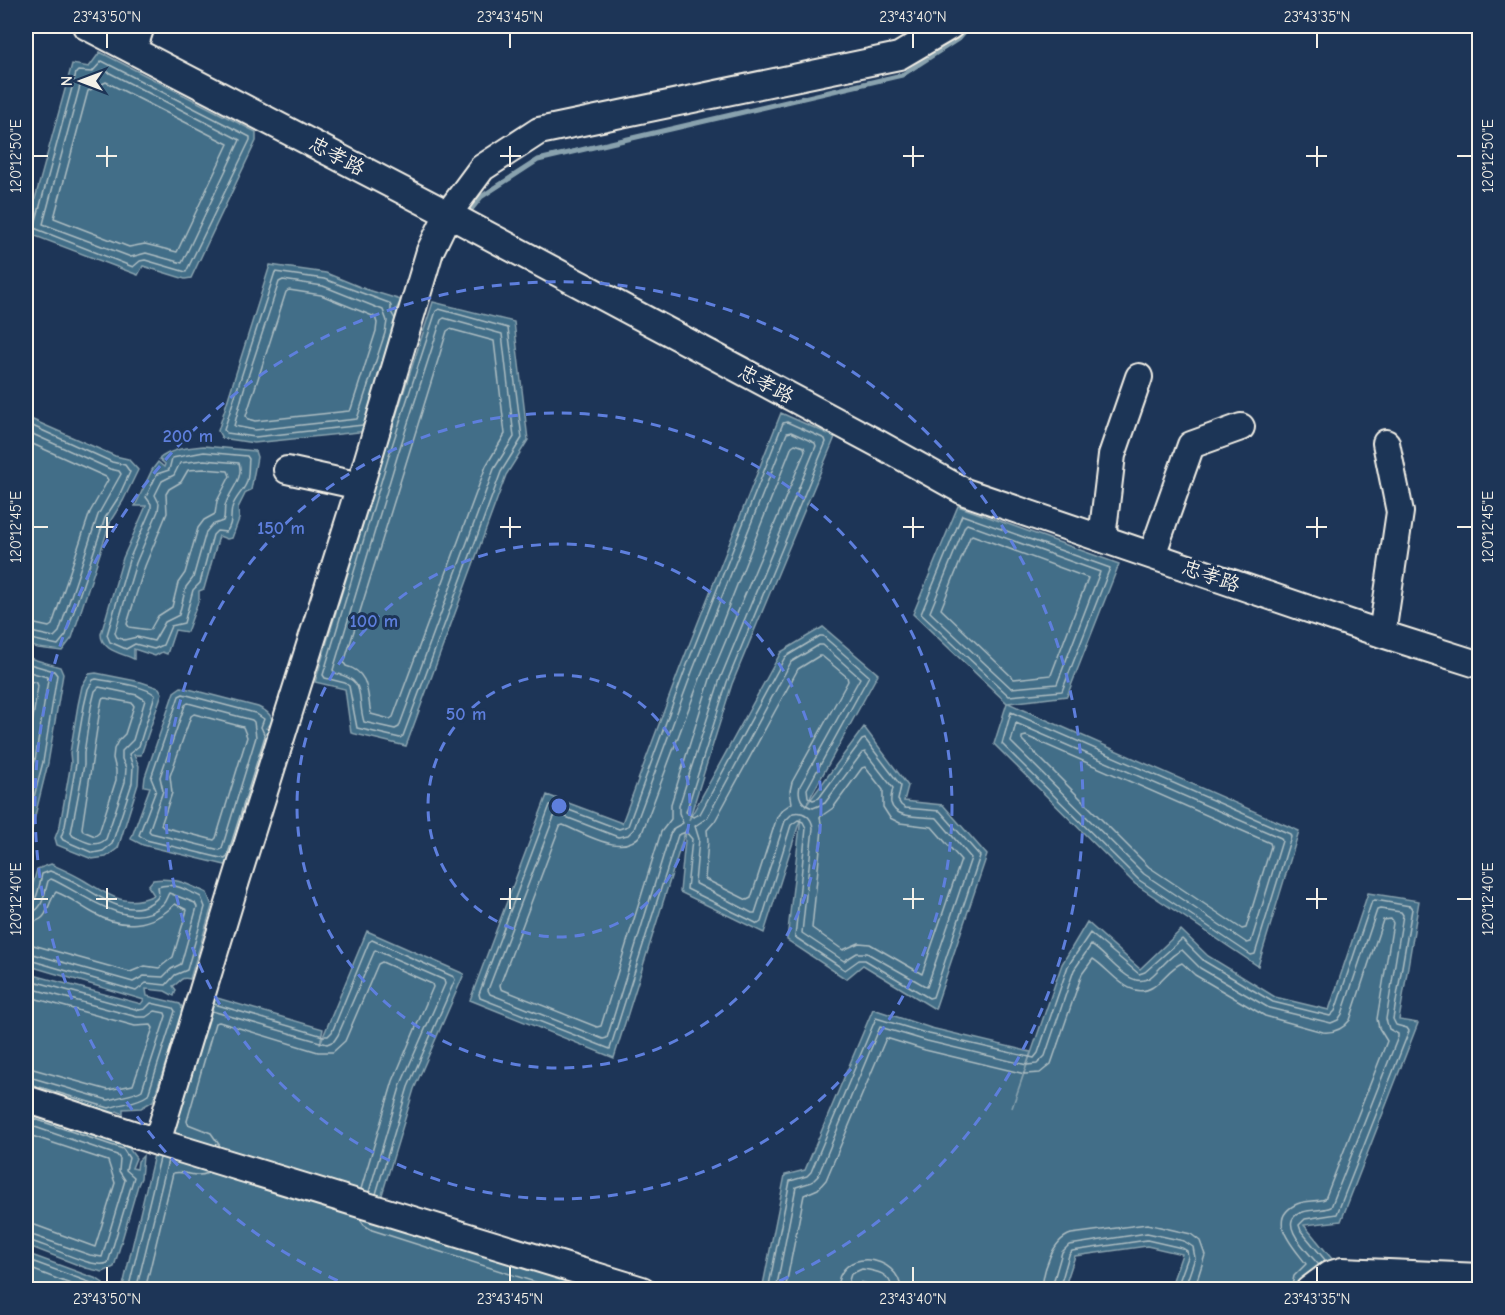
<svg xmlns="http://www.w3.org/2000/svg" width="1505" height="1315" font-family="'Comic Neue','LXGW WenKai TC',sans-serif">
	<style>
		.water { fill: #426e88; stroke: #89a2ae; stroke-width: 1.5 }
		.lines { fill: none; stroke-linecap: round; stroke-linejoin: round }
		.shore { stroke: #adbdc2; stroke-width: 1.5 }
		.stream { stroke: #89a2ae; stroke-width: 5 }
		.minor-casing { stroke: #f4f1e8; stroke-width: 30 }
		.minor { stroke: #1d3557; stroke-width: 26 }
		.ticks { fill: none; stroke: #f4f1e8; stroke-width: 2 }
		.ring { fill: none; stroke: #5e7fdd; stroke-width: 3; stroke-dasharray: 10 8 }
		.labels { text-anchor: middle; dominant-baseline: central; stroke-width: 6; stroke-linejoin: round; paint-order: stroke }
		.street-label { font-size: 20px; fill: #f4f1e8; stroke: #1d3557 }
		.centre { fill: #5e7fdd; stroke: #1d3557; stroke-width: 3 }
		.ring-label { font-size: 18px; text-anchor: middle; font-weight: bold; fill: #5e7fdd; stroke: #1d3557; stroke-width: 6; stroke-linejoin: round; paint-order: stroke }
		.neatline { fill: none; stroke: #f4f1e8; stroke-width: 2 }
		.ticks-label { font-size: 15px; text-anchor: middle; fill: #f4f1e8 }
	</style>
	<rect width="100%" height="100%" fill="#1d3557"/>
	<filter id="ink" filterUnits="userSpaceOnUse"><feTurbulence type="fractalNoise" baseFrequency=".0167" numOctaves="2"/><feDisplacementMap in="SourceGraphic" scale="12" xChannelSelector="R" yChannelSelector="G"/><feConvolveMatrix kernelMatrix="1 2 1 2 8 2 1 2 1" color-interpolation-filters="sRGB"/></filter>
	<g filter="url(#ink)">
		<path class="water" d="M100,52L256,132V141L191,278L185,279L143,266L138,275L30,234L27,228L72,64L89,67Z
			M270,265L326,273L365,289L401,300L396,310L398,313L368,431L254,443L222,438L218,431Z
			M433,302L514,322L528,440L506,475L406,746L351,733L345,689L315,682L385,450Z
			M781,413L835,437L732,684L689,820L781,652L823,627L878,674L805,807L864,727L908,786L904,801L943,805L987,855L935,1009L863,965L846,979L787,940L801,817L764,933L680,892L686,829L614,1058L470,1000L547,795L622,823L680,668Z
			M26,417L115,456L128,459L138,470L123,501L111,520L72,638L62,651L38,648L26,644Z
			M204,446L255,451L257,457L251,490L246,492L238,508L239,519L232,538L227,539L219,536L204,589L199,591V599L187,632L175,630L167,654L162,652L155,656L134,649V659C121,653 101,650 101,634L123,558L146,506H135L152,470L158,462L164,467L165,464L159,459C172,448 188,448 204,446Z
			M958,506L1119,564L1067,696L1008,703L1299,831L1258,966L1135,884L994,744L1007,703L913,614Z
			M26,657L60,667L63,674L48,763L29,840L26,839Z
			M96,673L141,682L159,688L162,693L141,755H134L139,766L138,784L118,848L106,857L92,859L57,845L55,838L60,825L71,763L70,753L78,705L82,686L89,674Z
			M181,687L258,707C264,710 271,713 273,722L266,728L270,729L274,726L232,862L225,865L143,845L131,839L150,787L144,786L145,777L174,692Z
			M51,864C62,869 74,874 85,881C108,895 126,909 154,895L148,886L153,880C175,877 187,884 207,893L212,906L190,979C180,976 181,982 173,986L176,990L174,996L165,991L146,989L147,996L180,1004L182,1007L181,1017L153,1101L141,1108L123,1109V1114L117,1111L111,1115L26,1088V973L141,1004L144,1000L26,965V910L37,869Z
			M1368,893L1419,901L1399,1020L1418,1023L1341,1221L1304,1225L1342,1271L1479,1289H1170L1182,1254L1147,1246L1075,1256L1064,1289L888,1290L861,1282L859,1289L762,1290L785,1175L805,1170L873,1009L931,1028L1031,1052L1012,1108L1062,964L1087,922L1140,969L1181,930L1208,956L1275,997L1329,1010Z
			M367,931L464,974L414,1089L378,1208L624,1289L122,1290L158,1138L200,993L323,1029L320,1044Z
			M26,1110L134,1146L130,1150L136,1158L132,1168L137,1169L138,1161L143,1156L141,1178L138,1185L114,1267L103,1272L86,1268L26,1245Z
			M26,1253L97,1279L103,1283L101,1289H26Z"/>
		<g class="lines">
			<path class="shore" d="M102,61L250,137V140L186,272L145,260L140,261L133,267L34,228L76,73L78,71L92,72Z
				M104,70L240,140L182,263L146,253L131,257L43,224L81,82L95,78Z
				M106,82L228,144L177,252L145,244L129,247L54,218L88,91Z
				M283,280L323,286L383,310L387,321L385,333L357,419L255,430L234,426L244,389L279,282Z
				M289,290L321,295L375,317L377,323L376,331L351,409L349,411L255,421L248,419L246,416L286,292Z
				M439,309L508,328L522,438L501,472L403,736L400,738L357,728L349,686L345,683L325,678L323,675L390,452L436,311Z
				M444,318L502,334L514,437L494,469L399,727L395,729L364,722C356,695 368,681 335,673L333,670L398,454L441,320Z
				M450,329L494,341L505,434L486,466L393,717L390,719L371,714C367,694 370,672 346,666L344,663L447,331Z
				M787,422L825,439L826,442L727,682L686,812L693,817L700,814L785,657L820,636H823L869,676L807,789L808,797L813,800L819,798L862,740L865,739L901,786L898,800L901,805L905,808L940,811L980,856L933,997L929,998L865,960H859L845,970L795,937L806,828L803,822L798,820L791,825L761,922L758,924L687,889L692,839L686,832L678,835L610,1049L480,998L479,994L550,805L553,804L619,829L628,826L685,670L783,423Z
				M26,423L112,462L125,465L130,472L118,498L105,518L66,635L58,645L26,638
				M363,425L255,437L227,433L224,430L275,272L324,279L389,303L391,306V312L395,319
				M26,431L110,469L119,471L121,474L98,515L59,632L54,637L26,631
				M791,432L815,443L816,446L720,679L679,806V813L683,823L674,828L670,834L607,1038L603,1039L490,994L488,990L555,814H558L618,837L628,835L634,829L692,672L787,433Z
				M26,441L106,477L108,480L90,512L52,625L49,627L26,622
				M795,444L804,447L805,451L711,676L671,804V819L661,832L601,1026L597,1027L501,989L500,985L560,826L563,825C586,834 624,859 642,833L701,676L792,446Z
				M204,452L247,456L249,459C248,466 249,478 246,484C243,491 236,497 233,505C229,514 234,523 226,532L217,531L213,535L200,583L193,590L184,623L171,626L163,645L154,649L135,644L126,649L110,642L107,635L129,560L151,509V504L146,497L157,474L169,470L172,458Z
				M204,460L239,463C244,478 231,489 226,503C223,509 226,515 223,521L212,525L206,532L193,578L186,587L179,615L165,622L154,641L137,637L124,640L117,637L115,633L136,563L158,511L159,503L155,495L162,481L174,475L180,463Z
				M204,469L228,471L230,476L217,501L215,514L204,520L198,528L185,573L178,583L172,607L158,616L150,630L129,627L127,624L145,566L167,513L166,494L169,489L181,482L188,470Z
				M962,515L1110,568L1062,691L1009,696L921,614Z
				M967,524L1100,572L1057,684L1011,688L930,612L965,526Z
				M972,535L1088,578L1051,675L1014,679L941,609L970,537Z
				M819,645H823L860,678L800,786C797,797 802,805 813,808L825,803L862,753L865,752L893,788C892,793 890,798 891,803C895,820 924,816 937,818L971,858L927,987L867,953H857L844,961L802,933L813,828C812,817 804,811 793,813L785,821L755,913H752L695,883L699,839L695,826L707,818L791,662Z
				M819,656H822L847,677L848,681L792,782L790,791L792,803L782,810L777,817L751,898L747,900L705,879L708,841L707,830L715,821L798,669Z
				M26,663L54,671L57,675L43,762L26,828
				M26,671L47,677L48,680L35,760L26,798
				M96,679C112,682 144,685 155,695L139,746L129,754L133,767L132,783L112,844L103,851L93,853L63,840L61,837L65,826L76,764V753L84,706L88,689L93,680Z
				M26,680L37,683L38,686L26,762
				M99,687L137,695L145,700L133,740L122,751V759L126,768L125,782L106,839C95,849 85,841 73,836L71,833L84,765V753L91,707L95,691Z
				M183,694L255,713L264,719L261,727L265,736L227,857L225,859L146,840L139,835L156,790L151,778L179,696Z
				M105,698L132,703L134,706L125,734L118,741L114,749L113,758L116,770V780L99,833L95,836L83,831L82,828L100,709L102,699Z
				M188,703L252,720L254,722L256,737L222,848L220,850L151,833L149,831L163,791L160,777L185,705Z
				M1011,712L1290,834L1291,837L1255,954L1251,955L1139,880L1002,744Z
				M194,714L243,727L247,737L216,838L214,840L163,827L161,825L172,793L170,776L191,716Z
				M1016,723L1281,838L1282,841L1251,942L1247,943L1144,874L1011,742Z
				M1026,736L1270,843L1271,846L1246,928L1242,929L1149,867L1022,740V737Z
				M865,767L883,790V807L890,818L900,823L932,827L961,860L922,974L870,944L859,943L843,950L812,928L822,829L820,817L833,808L862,768Z
				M26,907C38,904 39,885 42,874L50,871C60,875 70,879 80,885C99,896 125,917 149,904C158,899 160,897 158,887C173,881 188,891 201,897L205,907L187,970L175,975L166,985L146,983L136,991L26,959
				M26,914C43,913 44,895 48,881L51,879C80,891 132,936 163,904C166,901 167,896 169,893L195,903L197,907L181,964L171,969L163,977L144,976L133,982L26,952
				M26,923C51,922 45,906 56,892C70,897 80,906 93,913C122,930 152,927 175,904L187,910L173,957L159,968L145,966L130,972L26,943
				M26,979L139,1010L145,1009L151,1003L173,1008L175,1011L148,1095C137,1103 123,1103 109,1108L26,1083
				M26,987L137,1017H146L155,1011L165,1013L166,1016L142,1090C137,1094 116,1098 108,1100L26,1076
				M26,996L135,1026L151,1025L153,1028L133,1085L108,1090L26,1067
				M214,1004L323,1036H328L332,1032L369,942L372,940L454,977L455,980L408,1087L376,1194
				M212,1011L327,1044L334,1041L338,1035L375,950L444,980L445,984L401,1084L369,1192
				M26,1116L123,1149L129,1158L126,1170L134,1177L108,1263C91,1270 46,1243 26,1240
				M26,1124L117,1155L120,1159L119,1171L125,1180L102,1257L90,1255L26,1233
				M26,1134L108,1161L115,1183L95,1247L35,1225L26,1224
				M220,1146L211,1133L188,1124L187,1121L215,1023L219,1022L318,1052H333L345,1041L378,964L382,962L432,984L433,987L393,1081L361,1189
				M359,1218L364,1225L372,1230L560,1290
				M26,1259L94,1284L96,1290
				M26,1267L86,1290
				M128,1290L160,1158
				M136,1290L168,1160
				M145,1290L173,1173C186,1170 194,1179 208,1173
				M768,1290L790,1181L807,1176L811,1172L876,1018L929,1034L1034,1058L1038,1053L1068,966L1090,933L1139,974L1145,972L1182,939L1204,961L1273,1002L1330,1016L1335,1011L1372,901L1375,900L1410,906L1412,909L1393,1019L1396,1025L1407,1028L1409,1031L1337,1214L1305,1219L1299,1225L1301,1231L1326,1261
				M776,1290L796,1187L812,1182L818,1176L880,1027L927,1041L1027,1065L1037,1064L1045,1056L1074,970L1091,945C1109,955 1132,995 1153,975C1162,967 1171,954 1182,950L1200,968L1269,1008L1331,1023L1338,1020L1342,1014L1377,910L1380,909L1401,912L1403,915L1386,1019L1389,1029L1398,1034V1037L1331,1207C1323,1211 1312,1209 1303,1212C1273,1220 1310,1254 1319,1265
				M785,1290L804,1195L818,1189L826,1180L886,1038L925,1050L1025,1074L1040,1073L1051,1064L1082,974L1093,959C1110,969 1129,1002 1153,987C1163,980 1171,967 1182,963L1195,975L1265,1016L1323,1032C1335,1033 1343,1029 1350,1020L1383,920L1391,919L1393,923L1377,1019L1379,1028L1387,1041L1325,1199C1316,1202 1306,1200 1297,1204C1264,1219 1295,1248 1306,1264L1294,1276L1291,1290
				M837,1290C838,1245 900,1255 901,1290
				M846,1290L851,1274L862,1269C876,1271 891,1273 892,1290
				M1042,1290C1043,1271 1052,1240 1071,1234L1147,1224L1191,1234L1200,1241L1205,1255L1194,1290
				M1051,1290L1062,1252L1069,1245L1147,1233L1184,1241L1193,1247L1195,1258L1184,1290
				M1059,1290L1069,1255L1072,1251L1147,1240L1182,1248L1187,1251L1188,1257L1176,1290"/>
			<path class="stream" d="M466,216L481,197L538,160L902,75L958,39L969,26"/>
			<g class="minor-casing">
				<path id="minor" d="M86,26L448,214L879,444L965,492L1382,634L1480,665
					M133,50L141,26
					M287,470L360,486
					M1102,538L1112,455L1139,377
					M1152,555L1191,445L1241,427
					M1382,634L1400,512L1386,443
					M26,1099L157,1142L236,881L360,486L430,251L448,214L482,168L539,131L899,56L950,26
					M157,1142L642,1290
					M1309,1290L1329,1275L1342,1271L1480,1277"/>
			</g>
			<use href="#minor" class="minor"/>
		</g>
	</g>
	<path class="ticks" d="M107,33V48M510,33V48M913,33V48M1317,33V48M107,146V167M510,146V167M913,146V167M1317,146V167M33,156H48M96,156H117M500,156H521M903,156H924M1306,156H1327M1457,156H1472M107,517V538M510,517V538M913,517V538M1317,517V538M33,527H48M96,527H117M500,527H521M903,527H924M1306,527H1327M1457,527H1472M107,888V909M510,888V909M913,888V909M1317,888V909M33,899H48M96,899H117M500,899H521M903,899H924M1306,899H1327M1457,899H1472M107,1267V1282M510,1267V1282M913,1267V1282M1317,1267V1282"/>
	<g class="ring">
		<circle cx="559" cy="806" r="131"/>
		<circle cx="559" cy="806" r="262"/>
		<circle cx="559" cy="806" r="393"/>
		<path d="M354 1288A524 524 0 1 1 764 1288"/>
	</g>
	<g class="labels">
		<g class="street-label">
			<text transform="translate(337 156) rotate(28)">忠孝路</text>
			<text transform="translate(766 384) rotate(28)">忠孝路</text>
			<text transform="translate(1211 576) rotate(19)">忠孝路</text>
		</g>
	</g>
	<circle cx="559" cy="806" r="9" class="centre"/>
	<g class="ring-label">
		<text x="188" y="442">200 m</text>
		<text x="281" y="534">150 m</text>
		<text x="374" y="627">100 m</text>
		<text x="466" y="720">50 m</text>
	</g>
	<rect width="1505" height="1315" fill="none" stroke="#1d3557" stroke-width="66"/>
	<g transform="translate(81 81) rotate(270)" stroke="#1d3557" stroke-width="4.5" paint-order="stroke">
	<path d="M0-4.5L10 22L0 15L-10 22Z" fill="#f4f1e8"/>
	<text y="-9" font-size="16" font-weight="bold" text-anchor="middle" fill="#f4f1e8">N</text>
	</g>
	<rect x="33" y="33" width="1439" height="1249" class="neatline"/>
	<g class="ticks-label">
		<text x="107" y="22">23°43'50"N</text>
		<text x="510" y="22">23°43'45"N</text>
		<text x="913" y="22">23°43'40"N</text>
		<text x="1317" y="22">23°43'35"N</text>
		<text transform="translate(1488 156) rotate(-90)" y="5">120°12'50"E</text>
		<text transform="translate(16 156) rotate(-90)" y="5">120°12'50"E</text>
		<text transform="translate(1488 527) rotate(-90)" y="5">120°12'45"E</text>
		<text transform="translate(16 527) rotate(-90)" y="5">120°12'45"E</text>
		<text transform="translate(1488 899) rotate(-90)" y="5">120°12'40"E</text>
		<text transform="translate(16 899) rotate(-90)" y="5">120°12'40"E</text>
		<text x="107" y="1304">23°43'50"N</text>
		<text x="510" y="1304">23°43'45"N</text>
		<text x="913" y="1304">23°43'40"N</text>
		<text x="1317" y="1304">23°43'35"N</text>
	</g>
</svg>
